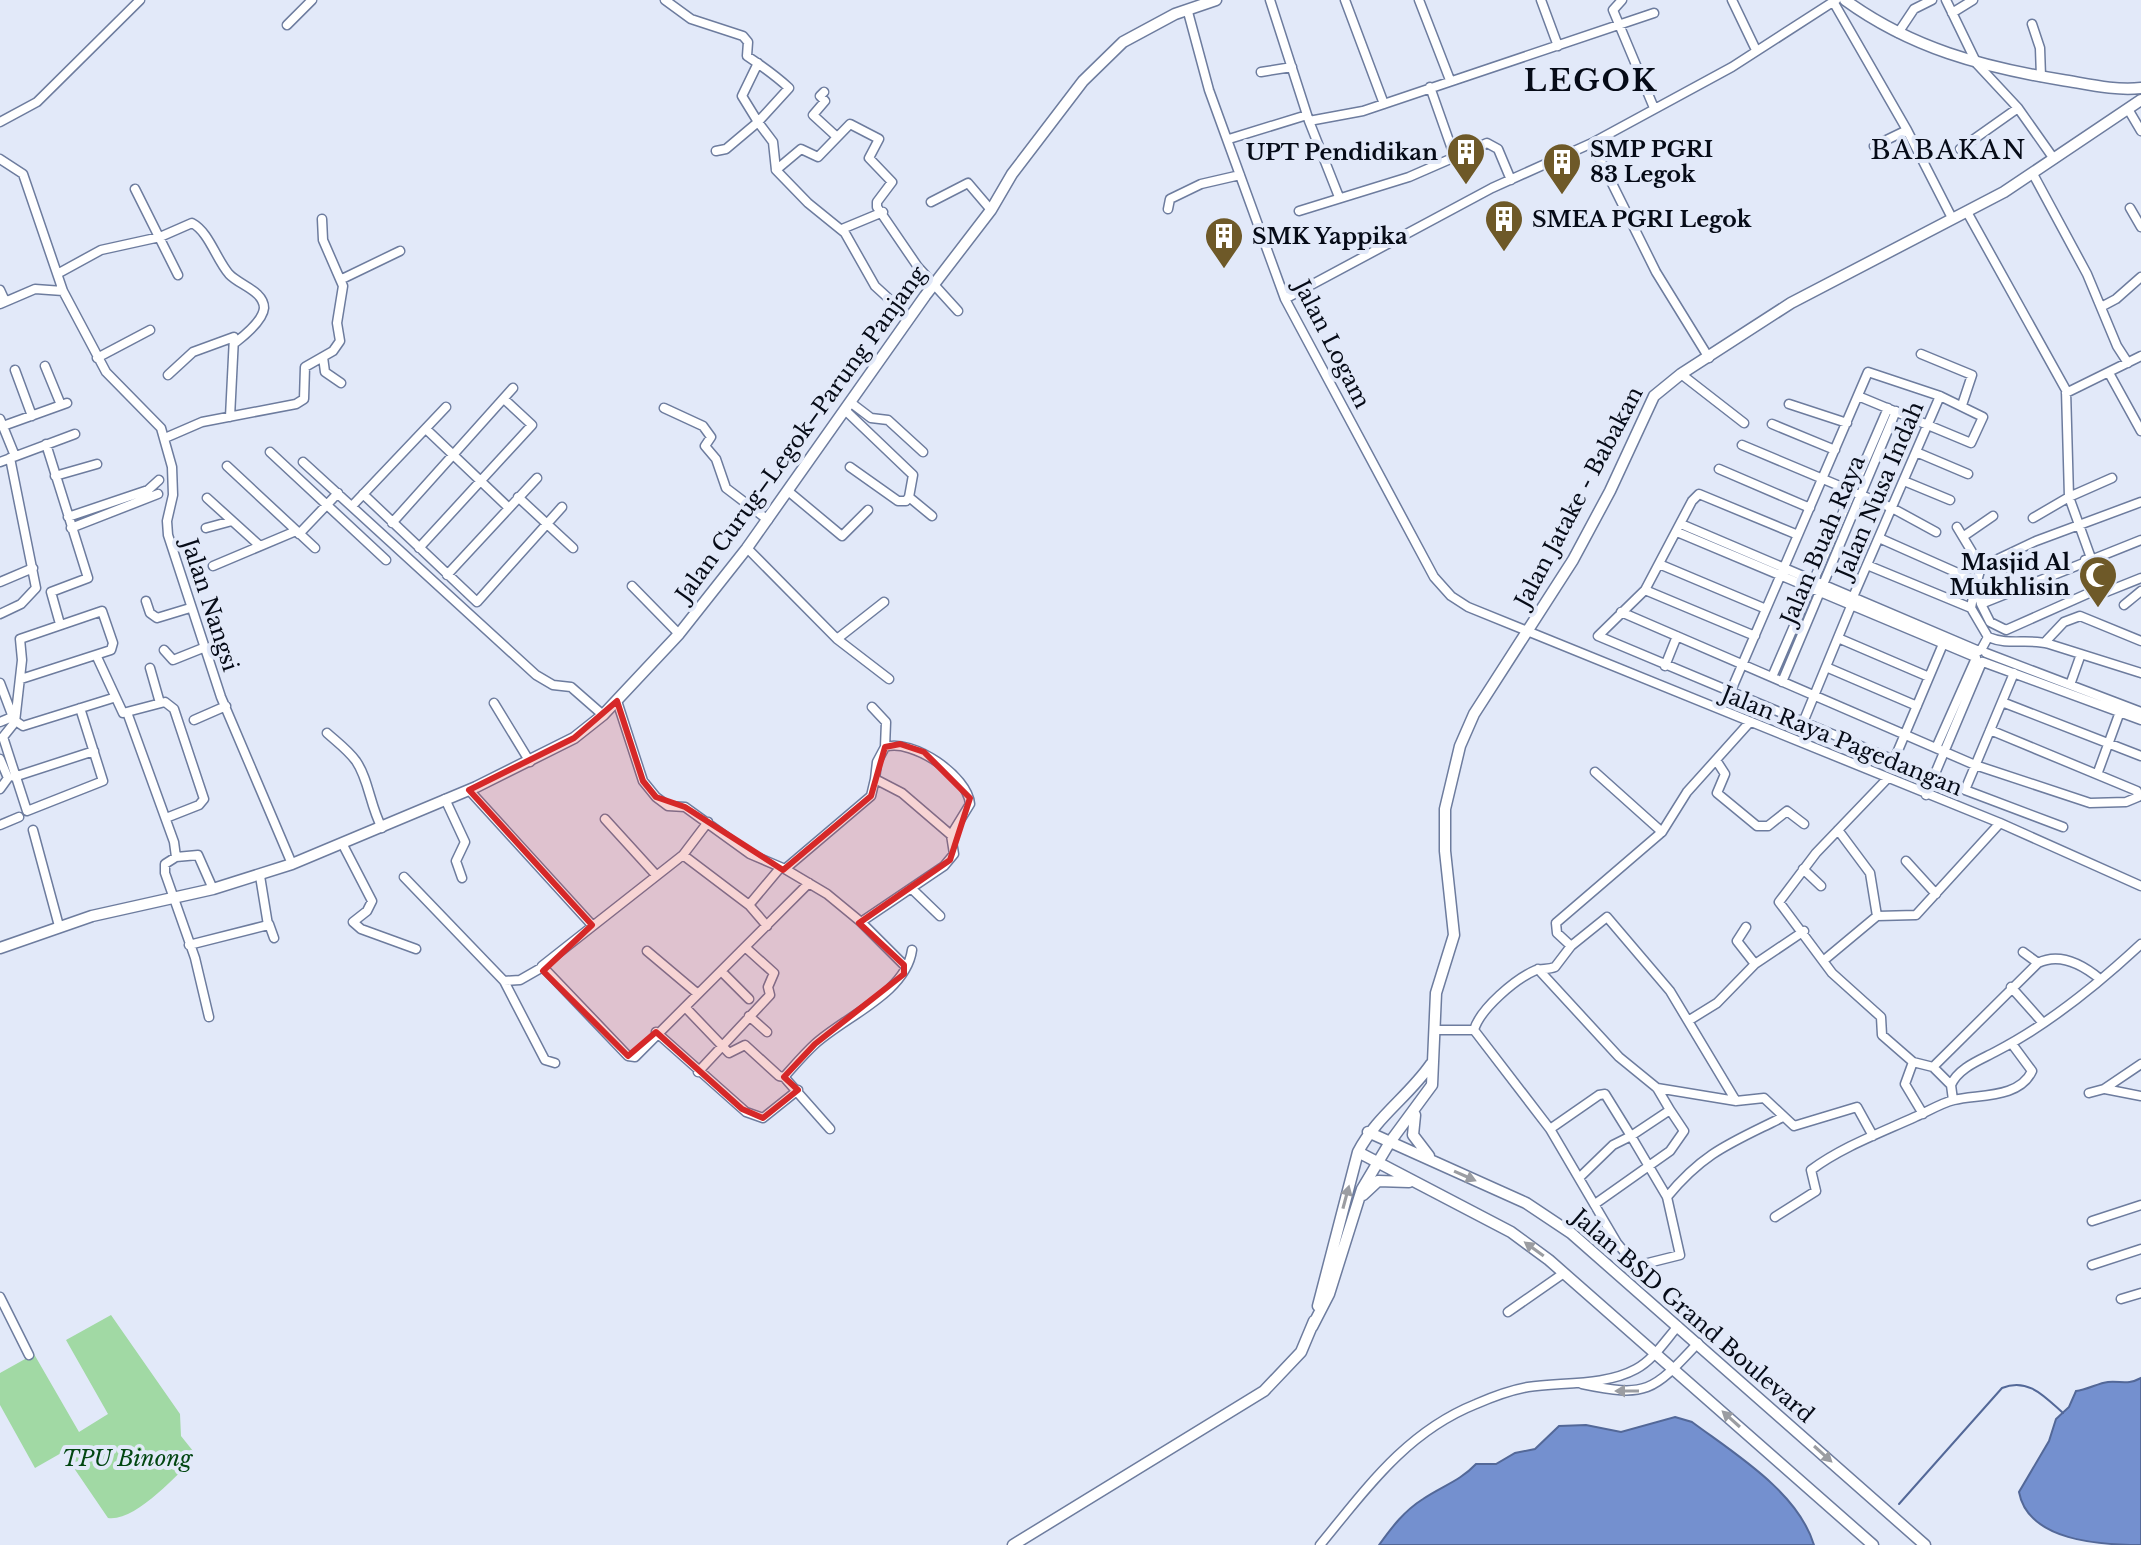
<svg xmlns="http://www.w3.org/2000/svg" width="2141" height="1545" font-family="'Libre Baskerville',serif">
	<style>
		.green { fill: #a1d9a4 }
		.water { fill: #7490cf; stroke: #536898; stroke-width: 2 }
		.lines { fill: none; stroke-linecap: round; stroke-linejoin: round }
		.stream { stroke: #536898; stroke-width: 2 }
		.minor-casing { stroke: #6d7c9e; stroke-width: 11 }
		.major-casing { stroke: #6d7c9e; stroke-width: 13 }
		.minor { stroke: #fff; stroke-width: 8 }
		.major { stroke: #fff; stroke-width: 10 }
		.oneway { fill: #9b9da2 }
		.marked { fill: #d62828; fill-opacity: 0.2; stroke: #d62828; stroke-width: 6; stroke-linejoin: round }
		.labels { text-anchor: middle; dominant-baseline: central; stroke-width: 8; stroke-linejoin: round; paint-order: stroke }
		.poi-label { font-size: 22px; font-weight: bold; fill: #060b17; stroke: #e2e9f9; text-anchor: start }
		.street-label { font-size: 22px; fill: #060b17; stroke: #e2e9f9 }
		.park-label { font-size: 22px; font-style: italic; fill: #024611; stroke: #e2e9f9 }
		.quarter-label { font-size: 26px; letter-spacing: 2px; fill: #060b17; stroke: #e2e9f9 }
		.district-label { font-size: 30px; font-weight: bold; letter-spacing: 2px; fill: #060b17; stroke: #e2e9f9 }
	</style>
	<rect width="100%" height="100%" fill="#e2e9f9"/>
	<path class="green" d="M111,1315L180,1414L181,1436L197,1456C177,1474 136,1522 108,1518L63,1452L35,1468L0,1405V1373L34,1354L79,1432L108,1414L66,1340Z"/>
	<path class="water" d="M2141,1378V1545C2100,1545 2028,1541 2019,1492L2049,1441L2056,1419L2069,1407L2076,1391C2087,1390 2098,1383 2108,1382C2122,1381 2128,1385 2141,1378Z
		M1675,1417L1692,1422C1735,1454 1798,1492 1814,1545H1379C1392,1527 1404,1511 1423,1499C1442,1486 1460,1481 1476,1464H1496L1515,1453L1535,1449L1559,1426L1586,1425L1621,1432Z"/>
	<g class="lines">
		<path class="stream" d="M1899,1504L2002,1388C2028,1377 2045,1397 2063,1413"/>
		<g class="minor-casing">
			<path id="minor" d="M665,0L691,19L743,36L748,42L747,56C762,66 776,76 789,88L758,122L742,96L758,63
				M1270,0L1309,121L1339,197
				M1345,0L1384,104
				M1419,0L1450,80
				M1541,0L1558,46
				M1622,0L1613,10L1654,108
				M1732,0L1756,50
				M1946,0L1977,64L2018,108L2054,159
				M1834,3L1907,130L1952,218
				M1188,12L1209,90L1285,299L1434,577L1451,596L1468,607L2000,823L2141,886
				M1952,13L1973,0
				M2032,24L2040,48L2041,77
				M287,25L312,0
				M1898,33L1914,9L1932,0
				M1261,72L1292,67
				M1430,87L1454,155
				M824,92L820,96L825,101L813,115L837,137
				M2128,109L2141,131
				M1309,121L1363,111L1654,13
				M0,122L37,102L140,0
				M1229,139L1307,115
				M1592,143L1656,272L1709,358
				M1874,146L1907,130
				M1960,149L2018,108
				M716,151L726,149L758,122L773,142L776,170L808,203L845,233L875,286L910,318
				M0,159L23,174L63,291L106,372L161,428L172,467L173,495L167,521L168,535L221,697L292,864
				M776,170L801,149L818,157L850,124L879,139L869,158L892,182L877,202V207L918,267L958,311
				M2033,174L2087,274L2117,346L2128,363
				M135,189L178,275
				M931,202L968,183L991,210
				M2130,208L2141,227
				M1168,209L1170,199L1201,184L1240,175
				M1299,211L1409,177L1487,143L1498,149L1511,180
				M1967,212L2066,390L2069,497L2091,558
				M842,229L883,212
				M59,273L101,250L160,237L192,223C209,232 216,259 229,274C239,285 264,291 264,308C263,320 245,335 236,342
				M342,279L400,251
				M0,290L5,301
				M1285,299L1492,188L1592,143L1732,67L1836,0
				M0,304L35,289L63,291
				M2101,307L2116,299L2141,277
				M1921,354L1972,375L1962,405
				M323,357L325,372L341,383
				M97,358L150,330
				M45,366L61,405
				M15,370L32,416
				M2109,373L2141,431
				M1681,374L1744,423
				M168,375L193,352L234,337L230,417
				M2066,393L2141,356
				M850,402L871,418L888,420L923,452
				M1789,404L1847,423
				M664,408L703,426L711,437L705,446L716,459L726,488L768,520
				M845,410L913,475L909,497L932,516
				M0,419L15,456
				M1772,424L1835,450
				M3,426L67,403
				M426,429L509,508
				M165,438L202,422L296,404L304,399L305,367L333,351L340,341L337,323L343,286L323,240L322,219
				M46,444L88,578L51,592L60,624
				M1742,445L1892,508L1936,532
				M270,452L386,560
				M1916,452L1968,474
				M0,462L75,434
				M303,462L536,675L553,685L571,687L603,715
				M227,466L315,548
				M850,467L898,501H906L909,497
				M1719,469L1810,508
				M55,476L97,464
				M1904,481L1950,500
				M788,491L842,536L868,510
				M363,494L477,602L562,507
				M518,497L573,548
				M207,498L260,546
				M352,506L446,407
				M68,517L148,490L159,480
				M2033,518L2069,497L2112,478
				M392,523L513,388
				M1681,524L1979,651
				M1957,527L1981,567L1976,585L1981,604L2141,540
				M71,528L158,494
				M206,528L232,521
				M1677,532L1975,657
				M299,534L338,493
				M1798,535L1699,494L1692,501L1645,590L1598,636L1894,760L1943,644
				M1964,536L1993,516
				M1879,538L1969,578L1974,591L1971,608
				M419,548L532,425L504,399
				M747,548L837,639L884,602
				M2085,560L2094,584L2106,592L2141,578
				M1659,564L1766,609
				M1867,565L1971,608L1988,637L1981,650
				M213,566L296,531
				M1981,567L2036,541L2141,502
				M447,575L537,478
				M0,582L33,568
				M632,586L679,634
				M1645,590L1755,636
				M1853,597L1940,396
				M146,601L150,613L157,618L190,608
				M1981,604L1990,622L2006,630L2098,589
				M2124,605L2141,591
				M1621,612L1975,765L2090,803L2126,802L2138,797L2137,791L1990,730
				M0,614L21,604L36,588L10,458
				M1988,637C2009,646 2027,638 2049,644
				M1838,638L1929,677
				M837,639L889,679
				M2141,641L2080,616L2064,622L2047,640L2049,644L2141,673
				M164,650L173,660L203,648
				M1986,653L2141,712
				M97,657L123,713L165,702L174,709L204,799L199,805L166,818
				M1983,662L2141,720
				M1665,666L1677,636
				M1826,667L1917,706
				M150,668L160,703
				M2014,673L1965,790L2063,827
				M1772,677L1888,408
				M21,679L111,650L113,643L102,611L20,639L22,660L15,722L3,737L27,811L103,781L80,708
				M1782,682L1896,411
				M0,683L14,720L23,726L113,698
				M2070,685L2081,654
				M1730,693L1868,372L1940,396L1983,417L1971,443L1858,396
				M617,701L643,781L656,797L668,806L685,807L750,854L785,869L827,894L861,922L904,965
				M2002,702L2141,756
				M494,703L530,762
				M872,707L886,722L885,747L877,762L875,779
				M128,715L174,842L176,857
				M194,720L226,706
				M0,722L12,717
				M1802,725L1851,606
				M327,733C337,742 348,750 356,761C369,780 370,806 382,828
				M885,747C912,738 968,776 970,804L951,835
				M1936,748L1976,658
				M0,759L8,778L0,789
				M1716,760L1725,774L1717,793L1757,826H1768L1787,811L1804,824
				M1595,772L1662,832
				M2098,772L2121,709
				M14,777L94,751
				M1887,779L1816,853L1779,902L1832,973L1881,1017L1882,1035L1913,1062L1933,1067L1951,1085L1953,1100
				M469,790L592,925
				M1926,795L1982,662
				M445,799L465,842L456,861L462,878
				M605,819L656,875
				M708,822L683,855L542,966L628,1056L635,1057L809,883
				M0,825L19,817
				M33,830L59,926
				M1838,830L1870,873L1877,916
				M343,845L372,901L367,911L353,922L361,929L416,949
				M683,855L749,905L767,926
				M1906,861L1936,894
				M785,869L871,796L875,779L902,793L951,835L954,854L944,866L861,922
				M1803,869L1821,886
				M404,877L504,981L545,1060L555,1063
				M912,889L940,916
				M749,905L780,868
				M269,924L274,938
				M1746,927L1737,941L1755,964
				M189,945L268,925L260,876
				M1571,946L1557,933L1556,923L1662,832L1687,792L1749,723
				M647,951L698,994
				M2023,952L2038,963
				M1823,961L1877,916L1916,915L2000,823
				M721,971L749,999
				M504,981L520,980L541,968
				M2011,987L2043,1023
				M685,1007L729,1053L745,1045L779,1076L784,1077C794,1066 804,1054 815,1044C846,1016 906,993 912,950
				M749,1016L767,1032
				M209,1017L195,958L165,873V864L176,857L198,855L213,889
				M1688,1021L1717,1003L1755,964L1804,931
				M1435,1030H1474
				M1474,1030L1550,1129L1617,1243L1636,1266L1680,1255L1667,1197L1631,1136L1670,1110L1657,1088L1619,1057L1538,969
				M1474,1030C1480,1009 1515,979 1536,970C1542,968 1548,970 1555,967L1571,946L1607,917L1670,991L1736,1101
				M656,1032L746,1112L763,1118L798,1090
				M1913,1062L1905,1084L1923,1114
				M1933,1067L2038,963C2060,952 2083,965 2100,979
				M698,1072L770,995L768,987L774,973L745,947
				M784,1077L830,1129
				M1951,1085C1958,1068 1980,1060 1995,1052C2048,1025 2098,984 2141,944
				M1657,1088L1736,1101L1764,1098L1794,1126L1857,1107L1873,1136
				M2105,1089L2141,1096
				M2089,1093L2104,1089L2141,1064
				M1550,1129L1599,1095L1605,1094L1631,1136L1613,1145L1580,1177
				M1667,1197C1704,1152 1731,1143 1781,1118
				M1595,1204L1670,1151L1684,1131L1670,1110
				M1775,1217L1816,1191L1811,1170C1842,1147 1880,1133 1915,1117C1927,1112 1941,1103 1954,1100C1978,1094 2019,1099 2032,1071L2012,1044
				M2092,1221L2141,1205
				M2092,1265L2141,1249
				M0,1297L29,1355
				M2121,1299L2141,1293
				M1508,1312L1564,1273
				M1582,1384C1648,1398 1653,1391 1698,1343
				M1320,1545C1366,1489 1406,1432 1476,1404C1492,1397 1511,1390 1528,1387C1562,1382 1605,1386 1636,1369C1653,1360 1665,1341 1678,1326"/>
		</g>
		<g class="major-casing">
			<path id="major" d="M1845,0C1911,48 1982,67 2062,80C2087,84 2115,91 2141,88
				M0,948L92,916L213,889L292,864L476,787L574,738L603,715L679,634L747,548L925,296L991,210L1012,174L1083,81L1123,42L1175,14L1216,0
				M1415,1115L1413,1135L1429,1156
				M1368,1132L1526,1203L1571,1233L1925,1545
				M1358,1152L1511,1232L1549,1260L1873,1545
				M1363,1195L1378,1181L1409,1182
				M1318,1306L1358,1152C1376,1117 1409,1096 1431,1064
				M1312,1327L1329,1294L1362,1189L1390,1142L1432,1085L1436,993L1454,935L1445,851V809L1460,746L1474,714L1573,560L1610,491L1654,396L1681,374L1791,303L2004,192L2141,100
				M1013,1545L1264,1391L1301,1352L1314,1321"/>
		</g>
		<use href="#minor" class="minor"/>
		<use href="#major" class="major"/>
	</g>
	<defs><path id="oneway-solid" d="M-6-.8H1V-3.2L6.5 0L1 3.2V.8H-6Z" transform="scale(2)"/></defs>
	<g class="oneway">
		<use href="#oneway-solid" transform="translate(1465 1176) rotate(24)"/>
		<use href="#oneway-solid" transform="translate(1346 1197) rotate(-75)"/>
		<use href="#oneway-solid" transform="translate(1534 1249) rotate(-144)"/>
		<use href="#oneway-solid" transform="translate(1627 1391) rotate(-180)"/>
		<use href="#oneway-solid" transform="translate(1731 1419) rotate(-138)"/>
		<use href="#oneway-solid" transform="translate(1823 1454) rotate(42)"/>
	</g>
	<path class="marked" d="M617,701L643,781L656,797L685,807L783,870L871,796L885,747L900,744L924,752L970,798L950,860L859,923L904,965V974L815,1044L784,1077L798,1090L763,1118L742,1109L656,1032L628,1056L543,971L592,925L469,790L574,738Z"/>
	<defs>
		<g id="building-pin" transform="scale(2)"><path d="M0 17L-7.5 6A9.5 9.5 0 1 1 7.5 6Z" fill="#6e5928" stroke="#e2e9f9"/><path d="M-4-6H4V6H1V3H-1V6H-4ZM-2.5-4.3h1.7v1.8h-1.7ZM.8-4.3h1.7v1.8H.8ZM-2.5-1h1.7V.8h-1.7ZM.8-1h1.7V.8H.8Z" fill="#fff"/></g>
		<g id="mosque-pin" transform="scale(2)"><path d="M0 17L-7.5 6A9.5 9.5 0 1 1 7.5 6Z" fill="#6e5928" stroke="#e2e9f9"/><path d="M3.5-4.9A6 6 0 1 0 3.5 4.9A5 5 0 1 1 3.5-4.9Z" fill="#fff"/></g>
	</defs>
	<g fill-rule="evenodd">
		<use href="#building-pin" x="1466" y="152"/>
		<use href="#building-pin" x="1562" y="162"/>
		<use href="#building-pin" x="1504" y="219"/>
		<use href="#building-pin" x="1224" y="236"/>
		<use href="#mosque-pin" x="2098" y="575"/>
	</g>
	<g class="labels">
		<g class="poi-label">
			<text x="1590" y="149">SMP PGRI<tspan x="1590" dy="25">83 Legok</tspan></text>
			<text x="1438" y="152" text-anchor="end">UPT Pendidikan</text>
			<text x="1532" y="219">SMEA PGRI Legok</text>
			<text x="1252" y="236">SMK Yappika</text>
			<text x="2070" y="562" text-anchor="end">Masjid Al<tspan x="2070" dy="25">Mukhlisin</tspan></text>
		</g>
		<g class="street-label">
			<text transform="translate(1332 344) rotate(63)">Jalan Logam</text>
			<text transform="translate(801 434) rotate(-54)">Jalan Curug–Legok–Parung Panjang</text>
			<text transform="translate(1880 490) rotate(-67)">Jalan Nusa Indah</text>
			<text transform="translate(1579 497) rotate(-62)">Jalan Jatake - Babakan</text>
			<text transform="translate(1823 540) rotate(-67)">Jalan Buah Raya</text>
			<text transform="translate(210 605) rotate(72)">Jalan Nangsi</text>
			<text transform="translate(1842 741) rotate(22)">Jalan Raya Pagedangan</text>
			<text transform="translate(1693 1316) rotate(41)">Jalan BSD Grand Boulevard</text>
		</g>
		<g class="park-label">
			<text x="127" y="1458">TPU Binong</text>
		</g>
		<g class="quarter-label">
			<text x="1949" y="150">BABAKAN</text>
		</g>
		<g class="district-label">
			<text x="1591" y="80">LEGOK</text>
		</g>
	</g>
</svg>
